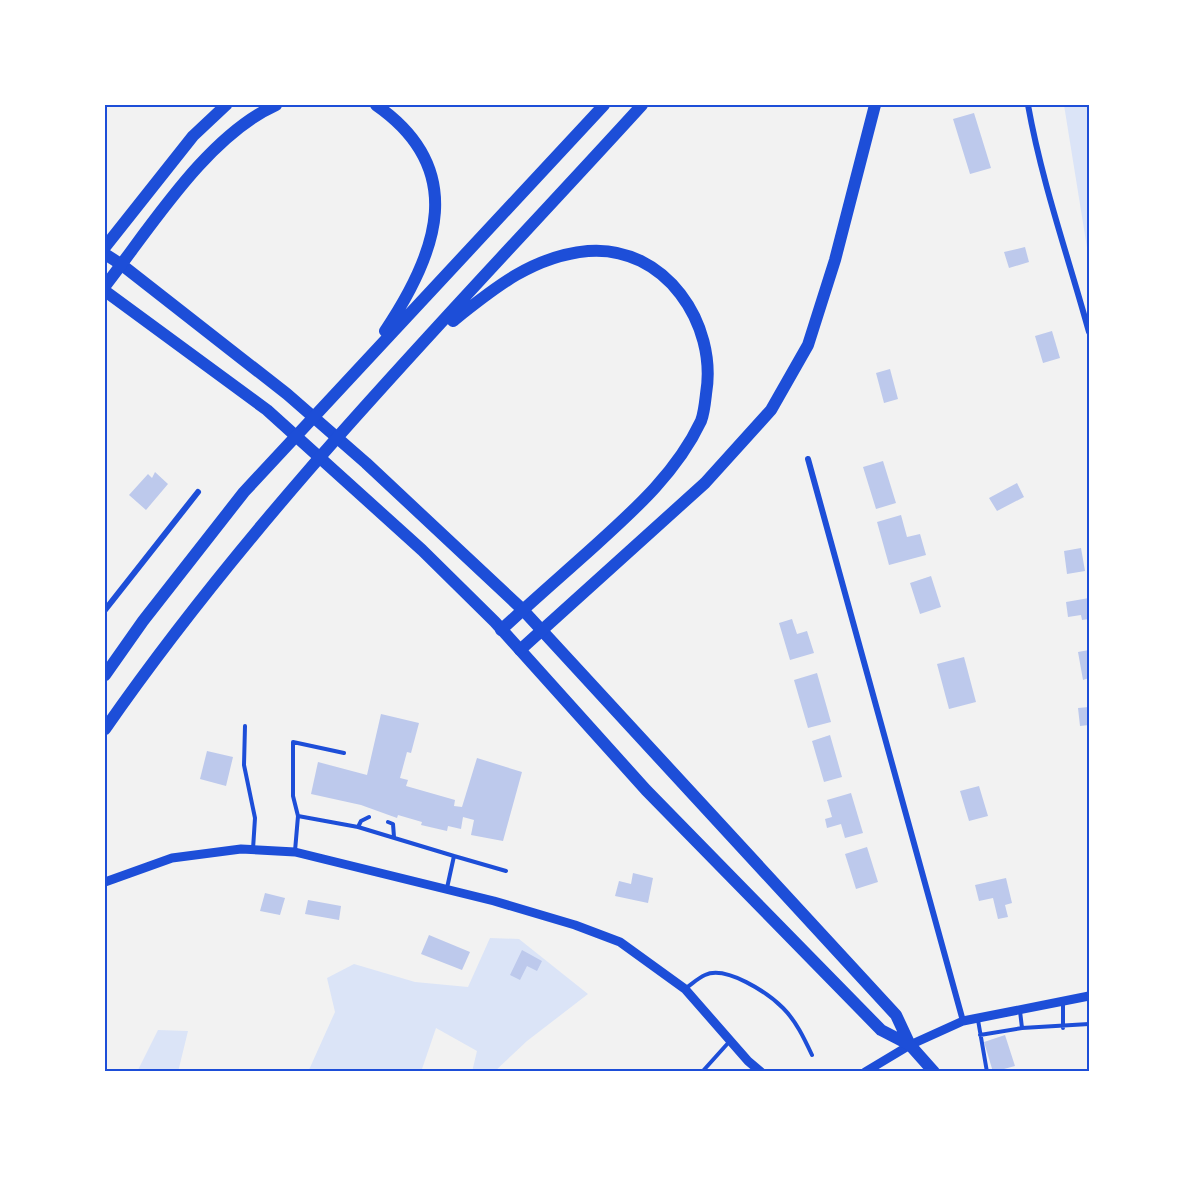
<svg xmlns="http://www.w3.org/2000/svg" width="1194" height="1177" font-family="'Source Sans 3',sans-serif">
	<style>
		.green { fill: #dbe4f7 }
		.building { fill: #bdc9ec }
		.lines { fill: none; stroke-linecap: round; stroke-linejoin: round }
		.service { stroke: #1d4ed8; stroke-width: 4 }
		.minor { stroke: #1d4ed8; stroke-width: 6 }
		.tertiary { stroke: #1d4ed8; stroke-width: 9 }
		.primary { stroke: #1d4ed8; stroke-width: 12 }
		.trunk { stroke: #1d4ed8; stroke-width: 12 }
		.neatline { fill: none; stroke: #1d4ed8; stroke-width: 2 }
	</style>
	<rect width="100%" height="100%" fill="#f2f2f2"/>
	<path class="green" d="M1064,105H1089V260Z
		M490,938L519,939L588,994L527,1041L494,1072H472L477,1051L436,1028L421,1072H308L335,1012L327,978L354,964L415,982L468,987Z
		M158,1030L188,1031L178,1072H137Z"/>
	<path class="building" d="M974,113L991,168L970,174L953,119Z
		M1025,247L1029,262L1009,268L1004,252Z
		M1052,331L1060,358L1043,363L1035,336Z
		M890,369L898,399L884,403L876,373Z
		M883,461L896,503L876,509L863,467Z
		M155,472L168,484L146,510L129,495L148,474L152,478Z
		M1017,483L1024,497L997,511L989,498Z
		M901,515L907,537L920,534L926,555L889,565L877,522Z
		M1081,548L1085,571L1067,574L1064,551Z
		M931,576L941,607L920,614L910,583Z
		M1089,598V619L1082,620L1081,615L1068,617L1066,602Z
		M792,619L797,634L807,631L814,653L790,660L779,623Z
		M1089,650V678L1083,680L1078,652Z
		M964,657L976,702L949,709L937,664Z
		M817,673L831,722L808,728L794,680Z
		M1089,707V725L1080,726L1078,708Z
		M381,714L419,723L411,753L407,752L400,778L408,780L406,786L455,800L454,806L462,807L477,758L522,772L503,841L471,835L474,820L463,817L461,829L448,826L447,831L421,825L422,822L398,815L397,818L361,805L311,794L318,762L367,775Z
		M830,735L842,777L824,782L812,741Z
		M207,751L233,757L226,786L200,779Z
		M979,786L988,816L969,821L960,791Z
		M851,793L863,833L845,838L841,824L827,828L825,819L832,817L827,800Z
		M867,847L878,882L856,889L845,854Z
		M633,873L653,878L648,903L615,896L619,881L631,884Z
		M1006,878L1012,903L1005,905L1008,917L998,919L993,898L979,901L975,885Z
		M265,893L285,898L280,915L260,911Z
		M308,900L341,906L339,920L305,914Z
		M429,935L470,952L462,970L421,954Z
		M522,950L542,961L537,971L527,966L520,980L510,975Z
		M1005,1035L1015,1066L993,1072L984,1042Z"/>
	<g class="lines">
		<path class="service" d="M245,726L244,765L255,818L253,849
			M298,816L293,796V742L344,753
			M388,822L393,824L394,837
			M358,827L361,821L369,817
			M295,851L298,816L358,827L454,856L447,888
			M454,856L506,871
			M686,988C692,984 698,978 705,975C726,965 768,993 783,1008C796,1021 804,1038 812,1055
			M1063,1001V1028
			M1020,1011L1022,1028
			M978,1020L987,1072
			M980,1035L1022,1028L1089,1024
			M702,1072L729,1042"/>
		<path class="minor" d="M1028,105C1042,183 1068,256 1089,332
			M808,459L963,1021
			M105,610L198,492"/>
		<path class="tertiary" d="M105,882L172,858L241,849L295,852L494,901L575,925L620,942L685,989L748,1061L761,1072
			M865,1072L910,1045L963,1021L1089,996"/>
		<path class="primary" d="M105,254L122,265L287,394L366,463L523,610L896,1015L910,1045L934,1072
			M105,291L267,410L422,550L495,622L646,790L881,1030L910,1045"/>
		<path class="trunk" d="M376,105C468,169 438,252 385,331
			M105,247L193,136L226,105
			M105,286C151,227 207,136 276,105
			M453,321C494,288 533,256 588,251C665,245 718,324 706,394C705,403 704,413 701,421C676,474 632,512 589,551C560,577 530,603 501,630
			M520,650L705,483L771,410L808,345L835,260L875,105
			M105,675L143,621L244,492L604,105
			M105,729C262,503 457,308 642,105"/>
	</g>
	<rect width="1194" height="1177" fill="none" stroke="#ffffff" stroke-width="213"/>
	<rect x="106" y="106" width="982" height="964" class="neatline"/>
</svg>
